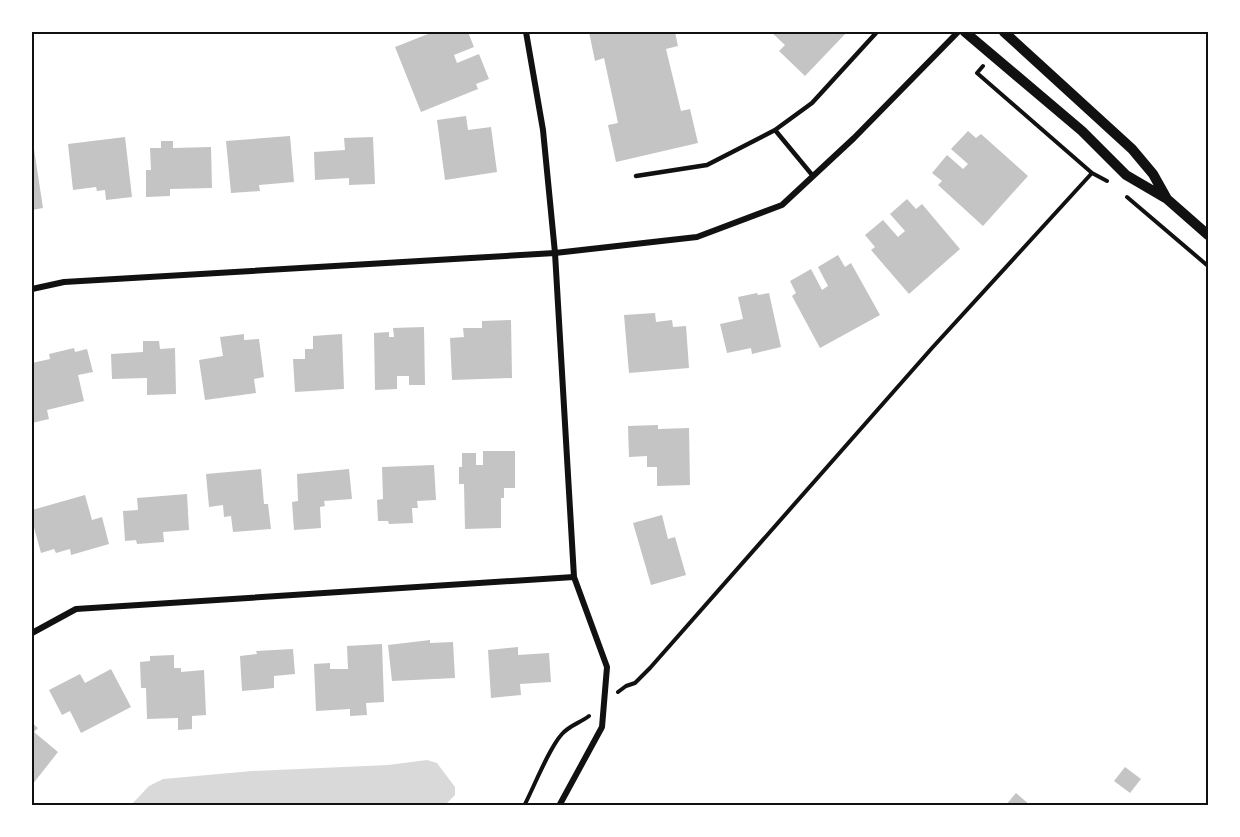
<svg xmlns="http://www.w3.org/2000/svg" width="1240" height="837" font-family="'DM Sans',sans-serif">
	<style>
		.water { fill: #d9d9d9 }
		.building { fill: #c4c4c4 }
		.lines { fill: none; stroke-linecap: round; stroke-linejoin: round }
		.path { stroke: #111; stroke-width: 4 }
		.service { stroke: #111; stroke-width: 4.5 }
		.minor { stroke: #111; stroke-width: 6 }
		.tertiary { stroke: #111; stroke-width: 10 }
		.neatline { fill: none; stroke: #111; stroke-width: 2 }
	</style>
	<rect width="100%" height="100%" fill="#fff"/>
	<path class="water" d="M427,760L437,763L455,787V795L445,805H131L149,786L163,779L252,771L388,765Z"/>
	<path class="building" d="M433,32H468L474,47L454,55L457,63L479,54L489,79L476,84L478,89L421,112L395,47Z
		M589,32H675L678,46L666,49L681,111L690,109L698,143L616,162L608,125L618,123L604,58L595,61Z
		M771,32H847L805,76L779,51L785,45Z
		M466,116L468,130L491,127L497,172L445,180L437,120Z
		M968,131L976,138L981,134L1028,176L983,226L938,185L942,181L932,173L947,155L963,169L968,164L951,149Z
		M290,136L294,182L259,185L260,191L231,193L226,141Z
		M125,137L132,197L106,200L105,190L97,191L96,187L73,190L68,144Z
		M373,137L375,184L349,185V178L315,180L314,152L345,150L344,138Z
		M161,141H173V148L211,147L212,188L170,189V196L146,197V170H151L150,148H161Z
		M34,149L43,208L32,210V150Z
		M907,199L916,209L922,204L960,249L909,294L871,250L875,247L865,235L883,220L898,237L905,231L890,214Z
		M838,255L845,267L851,263L880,315L820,348L792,296L796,293L790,281L811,269L822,290L828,286L818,267Z
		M757,293L758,295L769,293L781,347L752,354L751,348L727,353L720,324L743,319L738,297Z
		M655,313L656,322L672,320L673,327L686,326L689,368L629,373L624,315Z
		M511,320L512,378L452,380L450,338L464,337L463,328H482V321Z
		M424,327L425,385H409V376H397V389L375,390L374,333L389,332V337H394L393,328Z
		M244,334V340L259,339L264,377L254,379L256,393L205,400L199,360L223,356L220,337Z
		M342,334L344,389L295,392L293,359H305V349H313V336Z
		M143,341H159L160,349L175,348L176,394L147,395V378L112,379L111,354L143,352Z
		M74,348L75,352L87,349L93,372L78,375L84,401L47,410L49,419L32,423V363L50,359L49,354Z
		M658,425V429L689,428L690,485L657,486V467H647V456L629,457L628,426Z
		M483,451H515V488H504V498H501V528L465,529L464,484H459V467H462V453H476V465H483Z
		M434,465L436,500L417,501L418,508H412L413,523L389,524L388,521H378L377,500L383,499L382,467Z
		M261,469L264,504H268L271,529L233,532L231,516L224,517L223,505L209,507L206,474Z
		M349,469L352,499L324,501L325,506L320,507L321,528L294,530L292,502L298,501L297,474Z
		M187,494L189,530L163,532L164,542L137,544L136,540L125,541L123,511L138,510L137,498Z
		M85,495L92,520L102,517L109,544L71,555L70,549L56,553L54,549L41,553L32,520V510Z
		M662,515L668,539L675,537L686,575L651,585L633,523Z
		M430,640V643L453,642L455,678L392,681L388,645Z
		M382,644L384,702L366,703L367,715L350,716V709L316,711L314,664L330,663V669H348L347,646Z
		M518,647V655L549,653L551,682L520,684L521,695L491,698L488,650Z
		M293,649L295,674L274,676V688L242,691L240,656L257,654L256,651Z
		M174,655V668H181V672L204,670L206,715L192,716V729L178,730V718L147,719L146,688H141L140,662L150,661V656Z
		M111,669L131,707L81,733L70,711L62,715L49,690L80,674L85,683Z
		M32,723L38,728L34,732L58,752L32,785Z
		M1125,767L1141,779L1130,793L1114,781Z
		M1016,793L1031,806H1005Z"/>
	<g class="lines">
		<path class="path" d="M983,66L977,73L1092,173L1107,181
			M1127,197L1208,266
			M618,692L626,686L635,683L650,668L932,348L1092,173
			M524,806C534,787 549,748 562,734C570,725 580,723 589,716"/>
		<path class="service" d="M775,130L813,176
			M636,176L707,165L775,130L812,103L876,33"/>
		<path class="minor" d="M526,32L543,130L555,253L574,577L607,667L602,727L559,806
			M32,289L64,282L555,253L697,237L782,205L854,138L958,32
			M32,633L76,609L574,577"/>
		<path class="tertiary" d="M965,32L1082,131L1126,175L1167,199L1208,235
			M1004,32L1132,149L1153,174L1167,199"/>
	</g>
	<rect width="1240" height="837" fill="none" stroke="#ffffff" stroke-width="66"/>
	<rect x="33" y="33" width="1174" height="771" class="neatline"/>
</svg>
